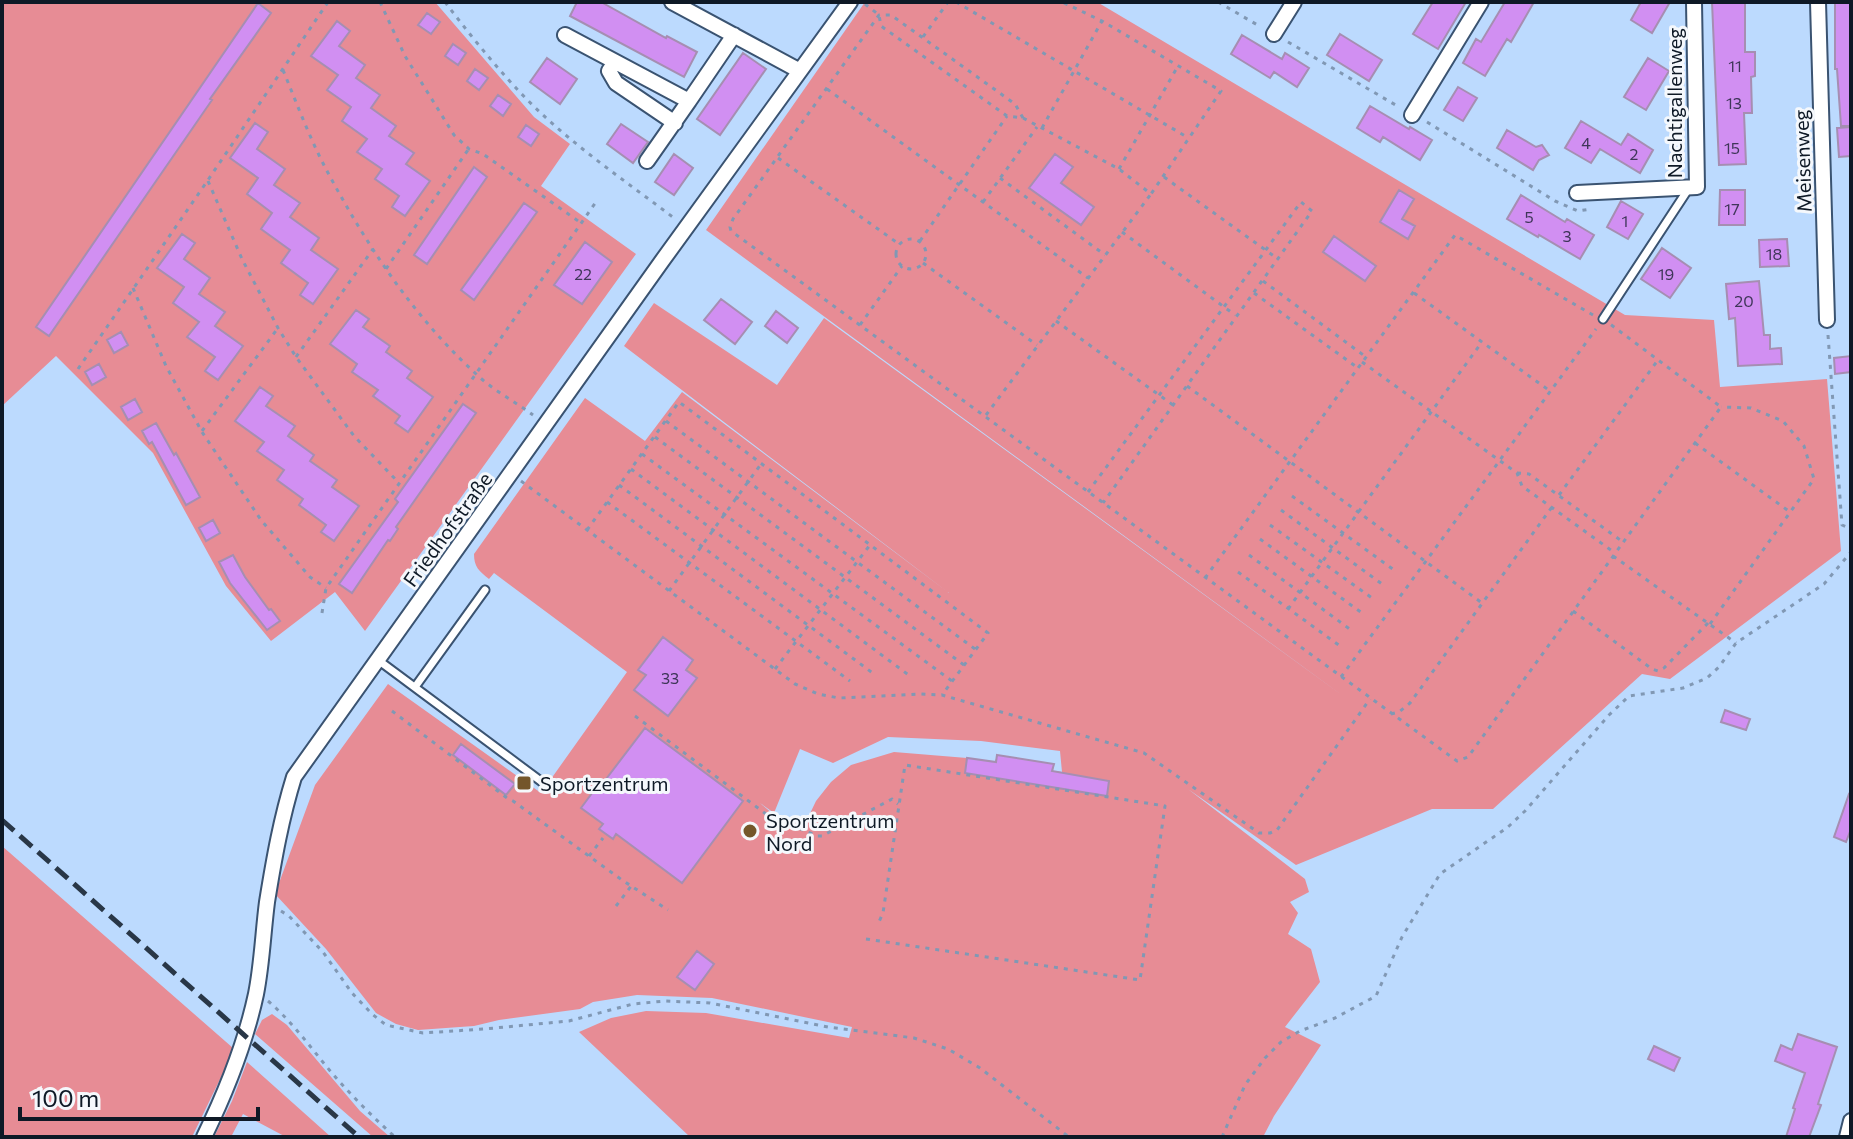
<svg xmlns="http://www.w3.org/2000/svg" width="1853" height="1139" font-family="Commissioner,sans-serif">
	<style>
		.green { fill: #e78c95; fill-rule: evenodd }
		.building { fill: #d18ff2; stroke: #a68eb2; stroke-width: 2 }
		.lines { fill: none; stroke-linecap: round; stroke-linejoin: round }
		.lane-casing { stroke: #3a5371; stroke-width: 11 }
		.street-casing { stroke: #3a5371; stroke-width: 18 }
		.path { stroke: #8198b4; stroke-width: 3; stroke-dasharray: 4 6; stroke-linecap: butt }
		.lane { stroke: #fff; stroke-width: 7 }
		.street { stroke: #fff; stroke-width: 14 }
		.rail { stroke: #293747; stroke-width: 5; stroke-dasharray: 16 8; stroke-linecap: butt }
		.poi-dot { fill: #74562a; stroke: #f5f8fc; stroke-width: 3 }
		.labels { text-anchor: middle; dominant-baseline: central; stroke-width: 6; stroke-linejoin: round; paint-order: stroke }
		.number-label { font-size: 16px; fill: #3f3659 }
		.street-label { font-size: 20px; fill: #0e1926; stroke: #f5f8fc }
		.poi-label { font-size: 20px; fill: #0e1926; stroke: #f5f8fc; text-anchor: start }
	</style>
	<rect width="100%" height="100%" fill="#bcdafe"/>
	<path class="green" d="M2,2H435L534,117L570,144L541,186L636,254L365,631L335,592L271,641L226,586L153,453L56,356L2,406Z
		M865,2H1097L1625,315L1714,320L1720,387L1827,379L1841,551L1670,679L1642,674L1493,809H1432L1296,865L1188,789L1305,879L1309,892L1290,902L1298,913L1288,934L1311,949L1320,982L1285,1027L1321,1045L1274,1116L1263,1137H690L579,1032L611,1018L646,1011L706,1013L849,1038L852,1027L712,998L637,995L593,1002L580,1009L499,1020L474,1026L418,1030L396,1024L376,1013L326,949L275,894L315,785L388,684L541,793L627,672L494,573L489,579C479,571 474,567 474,554L585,398L645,441L682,392L949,593L624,346L654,303L777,385L824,318L1350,701L706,230ZM888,737L981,741L1060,751L1062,772L1053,771L1054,764L997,755L995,762L967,758L894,752L851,765L831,782L816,801L804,826L773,814L760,803L774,813L800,749L833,763Z
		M2,846L233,1048L225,1069L192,1137H2Z
		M272,1014L287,1025L360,1111L390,1137H373L255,1034L262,1020Z
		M247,1062L331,1137H286L243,1114L231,1137H214L232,1101Z"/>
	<path class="building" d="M577,2H601L666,38L667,36L697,52L684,77L570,16Z
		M1433,2H1466L1438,49L1413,34Z
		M1505,2H1534L1511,42L1507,39L1485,76L1463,63L1476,39L1481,42Z
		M1641,2H1670L1652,33L1631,20Z
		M1712,2H1745V52H1755V76L1751,77L1752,113H1744L1746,164L1719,165Z
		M1835,2H1851V126H1841L1837,69H1835Z
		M258,3L271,13L210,99L212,100L192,129L49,336L36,327Z
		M427,13L440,22L431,34L418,25Z
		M337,21L350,31L339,46L365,65L356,78L380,95L371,108L396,126L389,136L414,153L406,164L430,181L405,216L392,207L399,196L375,179L382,169L357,152L367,139L342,121L351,107L327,90L338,75L311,56Z
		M1340,34L1382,60L1369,81L1327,55Z
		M1242,35L1282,59L1285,53L1309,68L1297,87L1274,72L1270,78L1231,54Z
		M453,44L466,53L458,65L445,56Z
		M743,53L766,69L720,135L697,119Z
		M547,58L577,79L560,104L530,82Z
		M1648,58L1669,71L1646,110L1624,97Z
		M475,69L488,78L479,90L467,81Z
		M1458,87L1477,98L1463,121L1444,110Z
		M498,95L511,104L503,116L490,106Z
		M1370,106L1409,129L1410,127L1432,140L1420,160L1383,137L1380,142L1357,128Z
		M1581,121L1621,145L1628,134L1653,150L1640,173L1600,149L1591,163L1565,148Z
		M255,123L268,132L257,149L285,169L274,185L300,203L290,217L319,238L311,250L338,269L313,304L300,295L308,283L281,263L290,250L261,229L272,213L247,194L258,178L230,158Z
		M621,124L648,142L633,163L607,144Z
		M526,125L539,134L531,146L518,137Z
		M1851,127V156L1839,157L1837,128Z
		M1507,130L1536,147L1542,145L1549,155L1539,160L1533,170L1497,148Z
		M674,154L693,168L674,195L655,182Z
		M1055,154L1073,167L1061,183L1094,207L1081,225L1029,188Z
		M474,167L487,177L427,264L414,255Z
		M1399,190L1414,199L1402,219L1415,226L1408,239L1380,222Z
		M1720,190H1745V225H1719Z
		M1521,195L1565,222L1567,219L1594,235L1580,259L1539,235L1538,237L1507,219Z
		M1621,201L1643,214L1628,239L1607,227Z
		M524,203L537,212L474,300L461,290Z
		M182,234L195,243L184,259L210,278L199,294L225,312L215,326L243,346L218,380L205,371L215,357L187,337L199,322L173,303L184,287L157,268Z
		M1334,236L1376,266L1365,281L1323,252Z
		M1787,239L1789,266L1760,267L1759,240Z
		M585,242L612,262L582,304L554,285Z
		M1662,248L1691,268L1670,298L1641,279Z
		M1759,281L1764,335H1770V349L1781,348L1782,364L1738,366L1735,318L1729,319L1726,284Z
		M721,299L752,322L735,344L704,320Z
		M356,310L369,319L363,327L390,346L386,352L412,371L407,378L433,397L408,432L395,423L400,416L373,396L378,390L352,372L357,364L330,344Z
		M776,311L798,328L787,343L765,326Z
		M121,332L128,345L114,353L107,340Z
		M1851,356V372L1835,374L1834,358Z
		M99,364L106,377L92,385L85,372Z
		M260,387L273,396L266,406L295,426L288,436L314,455L310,461L337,480L332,487L359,506L334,541L321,532L326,525L299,505L303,499L277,480L284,470L257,451L264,442L235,421Z
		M135,399L142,412L128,420L121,407Z
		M463,404L476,413L396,527L398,529L390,541L388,540L352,593L339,584L398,502L395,499Z
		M156,423L174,455L176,453L200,497L186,505L152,442L149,444L142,431Z
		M213,520L220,533L206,541L199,528Z
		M233,555L245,577L269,610L271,609L280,621L267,630L230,583L219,562Z
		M663,637L693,660L686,670L697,678L668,716L634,690L646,675L638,670Z
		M1725,710L1750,719L1746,730L1721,722Z
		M645,728L743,801L682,883L616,834L613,839L599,829L603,824L581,808L601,781L603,783Z
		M461,744L515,784L506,795L453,755Z
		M997,755L1054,764L1052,771L1109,781L1107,796L965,773L967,758L996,762Z
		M1849,794L1851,795V829L1846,842L1834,837Z
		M697,951L714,964L695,990L677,977Z
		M1798,1034L1837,1047L1818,1104L1821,1105L1809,1137H1786L1795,1109L1793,1108L1805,1073L1775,1061L1781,1045L1792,1050Z
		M1654,1046L1680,1058L1674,1071L1648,1059Z"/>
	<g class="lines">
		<g class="lane-casing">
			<path id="lane" d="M1603,319L1689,188
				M378,660L546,785
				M415,687L485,590"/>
		</g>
		<g class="street-casing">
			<path id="street" d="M672,2L800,71
				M1818,2L1827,320
				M1274,34L1294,2
				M565,35L689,101L734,35
				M615,62L609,71L616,83L675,123
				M1412,115L1481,2
				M647,161L689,101
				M1577,193L1697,187L1694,2
				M204,1137C227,1090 245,1045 256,994C262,964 263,933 267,902C274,859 281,819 294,777L662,261L850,2
				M1847,1137L1851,1121"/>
		</g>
		<path class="path" d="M380,2L405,56L454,135L469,149L483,154L581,223
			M445,2C467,31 491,61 516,88C562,138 620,177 674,218
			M956,2L1187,137
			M1218,2L1261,27
			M865,4L879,15L881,26L1007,116L1023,118L1119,169L1151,194L1221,91L1102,21L1062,2
			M923,37L948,2
			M1288,42L1399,107
			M283,70C297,104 310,139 327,171C366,244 413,316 474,372C491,389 514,401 533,415
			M827,89L1088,278
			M1023,118L1015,104L891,15H879L733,219L730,227L731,231L1457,761L1468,757L1721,407L1610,324
			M1427,122L1555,201L1578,211L1591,209
			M1042,128L1102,21
			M778,158L899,244
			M1119,169L1178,66
			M1164,177L1278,259
			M1000,178L1105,255
			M208,181L242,259L278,328L296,357L354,436L399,483
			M983,202L1037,127
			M1122,232L1235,315
			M896 254a15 15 0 1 1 30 0a15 15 0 1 1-30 0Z
			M920,241L1007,116
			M923,263L1037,345
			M386,269L468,150
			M1263,281L1366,357
			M133,288L166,366L202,432L261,520L310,577L326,588
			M1254,293L1358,368
			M1414,293L1550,391
			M1056,321L1173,405
			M860,325L902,266
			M1828,335L1842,525L1851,529
			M296,357L373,249
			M1362,362L1517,473L1522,486L1615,553
			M78,369L208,180L328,2
			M1187,386L1482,603
			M986,415L1151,194
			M666,421L975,649
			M202,431L278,328
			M655,437L964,665
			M1695,443L1790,512
			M642,454L952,681
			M631,469L910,676
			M1517,473L1529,474L1623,542
			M521,481L795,684L818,694L839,698L921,694L942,695L1144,753L1259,833H1270L1277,830L1370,699
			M619,485L874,674
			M1088,492L1301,202L1312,211L1103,503
			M1559,495L1658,360
			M1292,496L1394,570
			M607,502L850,681
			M1281,510L1382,584
			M1270,525L1372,598
			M587,530L679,402L988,633L942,695
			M1260,539L1362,613
			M1249,555L1351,630
			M1613,556L1736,643
			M1238,572L1340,646
			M1205,578L1455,235L1593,315
			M669,591L761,464
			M1288,609L1482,342
			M1573,611L1652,669L1658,671L1664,668L1708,623
			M322,613L326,588L596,202
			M1710,624L1814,479L1804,446L1783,421L1751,408L1721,407
			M775,669L870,545
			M1341,677L1596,329
			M392,711L507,798L513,801L622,880L668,910
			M1391,714L1399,712L1410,703L1552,507
			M635,716L766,814L817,836H822L892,799L898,804
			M589,856L603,838
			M616,906L632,885
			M281,911L289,916L323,952L352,993L372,1014L386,1025L423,1033L484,1029L569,1021L633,1004L665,1001L710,1003L828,1027L914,1038L948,1049L980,1068L1069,1137
			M866,939L1140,980L1165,806L905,765L883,913L878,924
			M268,1001C295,1024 315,1054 338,1080C356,1100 375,1119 395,1137
			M1222,1137L1245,1085L1265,1058L1281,1042L1300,1031L1335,1018L1376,996L1402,937L1440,874L1508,827L1525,811L1609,715L1629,696L1683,688L1707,678L1719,667L1736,643L1824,584L1851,552"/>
		<use href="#lane" class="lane"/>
		<use href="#street" class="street"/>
		<path class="rail" d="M2,820L359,1137"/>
	</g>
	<g class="poi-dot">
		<rect x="516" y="775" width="16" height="16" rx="4"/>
		<circle cx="750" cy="831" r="8"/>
	</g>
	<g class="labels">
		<g class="number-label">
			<text x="1735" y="65">11</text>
			<text x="1734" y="102">13</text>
			<text x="1586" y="142">4</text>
			<text x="1732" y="147">15</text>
			<text x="1634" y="153">2</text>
			<text x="1732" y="208">17</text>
			<text x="1529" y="216">5</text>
			<text x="1625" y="220">1</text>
			<text x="1567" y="235">3</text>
			<text x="1774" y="253">18</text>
			<text x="583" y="273">22</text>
			<text x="1666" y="273">19</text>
			<text x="1744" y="300">20</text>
			<text x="670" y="677">33</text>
		</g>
		<g class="street-label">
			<text transform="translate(1674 103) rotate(-90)">Nachtigallenweg</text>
			<text transform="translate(1802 161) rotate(-92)">Meisenweg</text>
			<text transform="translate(447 529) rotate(-54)">Friedhofstraße</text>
		</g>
		<g class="poi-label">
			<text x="540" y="783">Sportzentrum</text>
			<text x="766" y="820">Sportzentrum<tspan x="766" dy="23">Nord</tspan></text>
		</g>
	</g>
	<rect width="1853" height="1139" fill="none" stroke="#0e1926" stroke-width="8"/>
	<path d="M20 1107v12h238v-12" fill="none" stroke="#0e1926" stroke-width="4"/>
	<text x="32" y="1107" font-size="24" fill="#0e1926" stroke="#f5f8fc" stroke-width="6" paint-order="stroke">100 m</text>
</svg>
